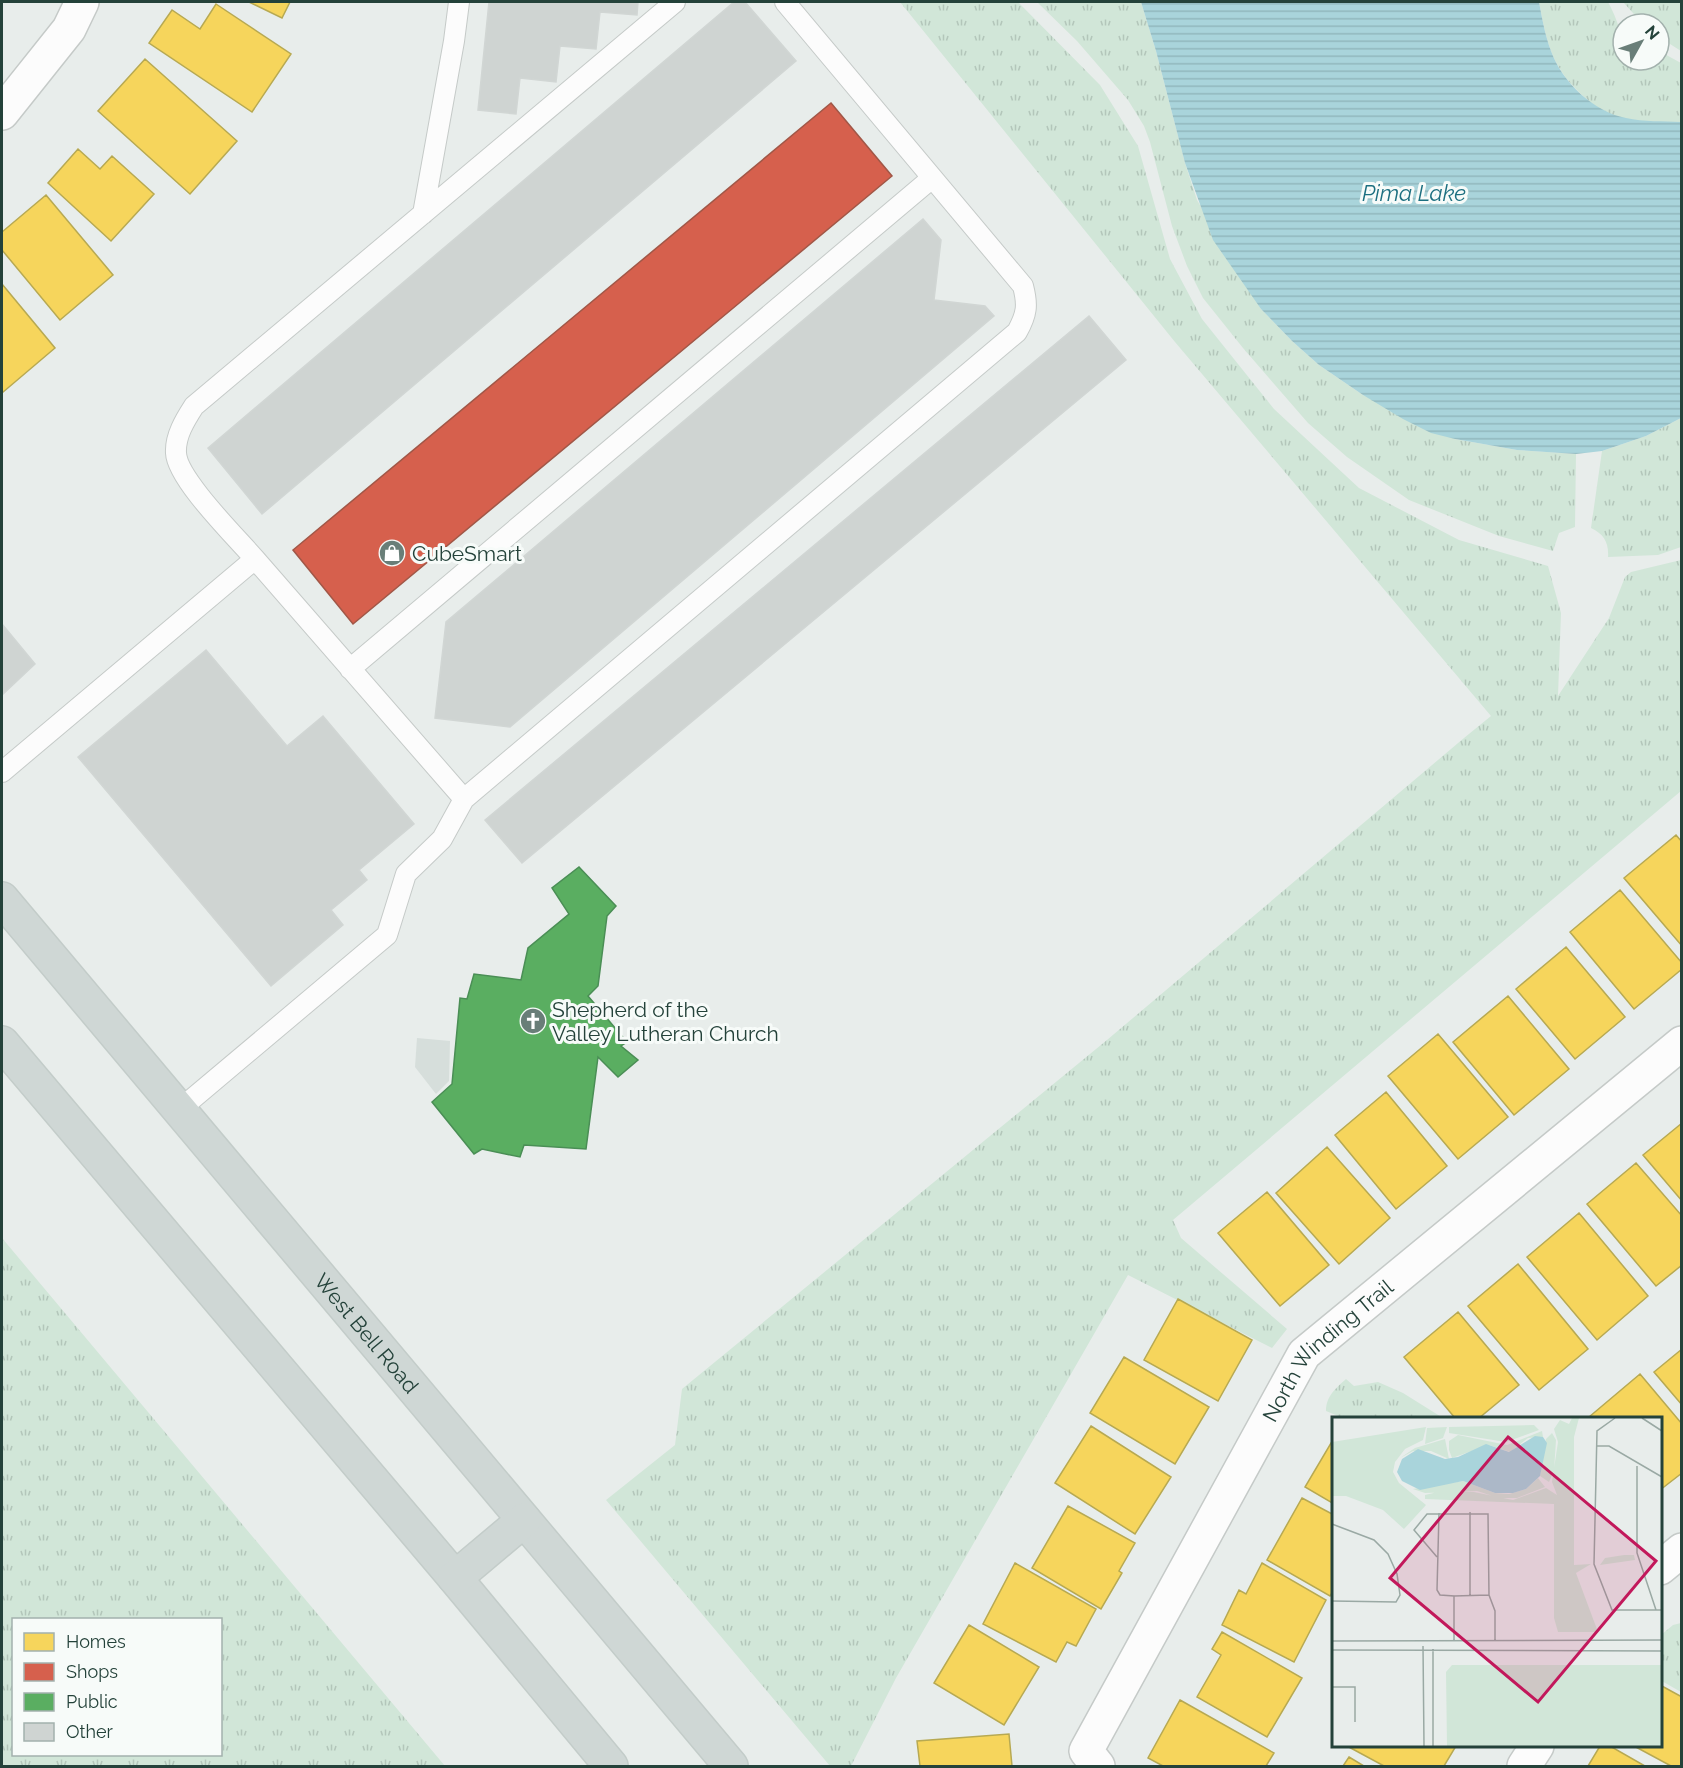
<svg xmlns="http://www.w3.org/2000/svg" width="1683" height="1768" font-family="Raleway,sans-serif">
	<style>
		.built { fill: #d6dedb }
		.grass { fill: url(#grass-tufts); fill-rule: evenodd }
		.water { fill: url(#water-rules) }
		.homes { fill: #f6d55c; stroke: #b7a952; stroke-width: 1.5 }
		.shops { fill: #d6604d; stroke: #a15747; stroke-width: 1.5 }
		.public { fill: #5aae61; stroke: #4a8e55; stroke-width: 1.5 }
		.building { fill: #cfd4d2; stroke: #d1d6d4; stroke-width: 1.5 }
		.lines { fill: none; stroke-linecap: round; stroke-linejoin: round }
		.lane-casing { stroke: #c5cac8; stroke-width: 22 }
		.street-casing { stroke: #c5cac8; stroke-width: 36 }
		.primary-casing { stroke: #c3ccc9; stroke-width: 36 }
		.lane { stroke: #fcfcfc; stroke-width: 20 }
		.street { stroke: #fcfcfc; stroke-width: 33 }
		.primary { stroke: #cfd7d5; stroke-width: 33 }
		.labels { text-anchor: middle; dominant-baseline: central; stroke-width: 6; stroke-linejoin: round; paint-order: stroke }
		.poi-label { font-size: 21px; fill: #24423a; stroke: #f7fbf9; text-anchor: start }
		.street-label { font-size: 21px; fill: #24423a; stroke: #f7fbf9 }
		.water-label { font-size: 22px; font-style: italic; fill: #1c6f80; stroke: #f7fbf9 }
		.inset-road { fill: none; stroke: #9aa9a4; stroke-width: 1.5 }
		.view { fill: #c2185b; fill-opacity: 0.15; stroke: #c2185b; stroke-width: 3 }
		.inset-edge { fill: none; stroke: #24423a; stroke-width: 3 }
	</style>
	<defs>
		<pattern id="grass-tufts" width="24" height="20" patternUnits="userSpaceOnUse" patternTransform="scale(1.5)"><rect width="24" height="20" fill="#d1e6d8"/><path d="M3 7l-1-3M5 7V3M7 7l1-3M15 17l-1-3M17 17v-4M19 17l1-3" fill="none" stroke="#b3c6ba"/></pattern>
		<pattern id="water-rules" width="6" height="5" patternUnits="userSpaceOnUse" patternTransform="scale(1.5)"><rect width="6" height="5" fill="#a9d4db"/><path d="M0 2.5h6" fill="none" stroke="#91b7bd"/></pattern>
	</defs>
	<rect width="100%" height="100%" fill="#e8edeb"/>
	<path class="built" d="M417,1038L450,1041L449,1081L436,1094L415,1067Z"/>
	<path class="grass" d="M900,2H1018L1100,85L1138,146L1170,259L1202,319L1274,409L1359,488L1459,540L1548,566L1561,613L1558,696L1609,618L1625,577L1631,572L1681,560V791L1173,1220L1181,1238L1287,1329L1272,1348L1128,1275L896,1678L851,1766H830L606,1500L675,1445L682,1389L1107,1040L1464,738L1491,716L1175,342Z
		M1037,2H1141L1156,51L1185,163L1197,200L1261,309L1292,341L1319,365L1363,395L1455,439L1517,450L1576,454L1575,527L1559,533L1553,551L1499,536L1409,500L1347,457L1308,423L1243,348L1203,298L1187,266L1172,226L1150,142L1144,126L1128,100L1077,41Z
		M1539,2H1608C1619,23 1623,36 1623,60H1659V51L1681,63V124C1664,123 1644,124 1626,120C1595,113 1561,80 1551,51C1545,35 1542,18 1539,2Z
		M1623,2H1681V51L1659,37V24H1643Z
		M1681,418V547L1658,555L1608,557C1609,543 1604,534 1591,528L1602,451L1646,436Z
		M2,1238L445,1766H2ZM14,1620H220V1754H14Z
		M1346,1379L1354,1386L1378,1382L1403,1393L1443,1418H1343L1326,1411C1326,1396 1336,1388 1346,1379Z
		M1681,1623H1682L1681,1692L1660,1680L1661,1635L1673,1625Z"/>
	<path class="water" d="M1141,2H1539C1542,18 1545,35 1551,51C1562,82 1594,112 1626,118C1644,122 1664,121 1681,122V418L1646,436L1602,451L1576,454L1517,450L1455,439L1431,433L1403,419L1363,395L1319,365L1292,341L1261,309L1213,240L1185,163L1156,51Z"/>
	<path class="homes" d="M249,2H290L282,18Z
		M216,4L291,54L252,112L149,43L172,10L200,29Z
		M145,59L237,141L190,194L98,111Z
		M78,149L100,169L112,156L154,194L111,241L48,183Z
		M46,195L113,275L60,320L2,250V232Z
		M2,284L55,348L2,393Z
		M1676,835L1682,842V946L1624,878Z
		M1620,890L1682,963V969L1634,1009L1570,932Z
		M1566,947L1625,1017L1575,1059L1516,989Z
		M1508,996L1569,1069L1514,1115L1453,1042Z
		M1438,1034L1508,1117L1458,1159L1388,1076Z
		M1386,1092L1447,1166L1396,1209L1335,1135Z
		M1682,1123V1201L1643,1155Z
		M1327,1147L1390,1218L1339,1264L1276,1193Z
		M1636,1163L1682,1216V1265L1656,1286L1587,1204Z
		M1267,1192L1329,1265L1280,1306L1218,1233Z
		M1579,1213L1648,1296L1597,1340L1527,1257Z
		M1518,1264L1588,1349L1539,1390L1468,1306Z
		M1178,1299L1252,1340L1218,1401L1144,1360Z
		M1458,1312L1519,1385L1479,1418H1455L1404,1357Z
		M1682,1349V1405L1654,1372Z
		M1124,1357L1209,1407L1175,1464L1090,1413Z
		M1640,1374L1682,1424V1473L1660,1490V1418H1591L1589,1417Z
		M1091,1426L1171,1477L1135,1534L1055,1483Z
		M1334,1438V1504L1305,1487Z
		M1302,1498L1334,1515V1590L1330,1596L1267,1560Z
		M1068,1506L1135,1543L1119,1571L1122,1573L1101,1609L1032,1568Z
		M1015,1563L1096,1609L1076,1646L1067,1642L1056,1662L983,1624Z
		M1262,1563L1326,1600L1294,1662L1222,1625L1239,1590L1246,1594Z
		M969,1625L1039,1667L1004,1725L934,1683Z
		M1222,1632L1302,1678L1267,1737L1197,1697L1221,1655L1212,1649Z
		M1660,1685L1682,1697V1766H1671L1634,1746H1660Z
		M1180,1700L1274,1753L1266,1766H1163L1148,1758Z
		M1009,1734L1012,1766H920L917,1741Z
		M1347,1746H1456L1444,1766H1384Z
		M1600,1746H1610L1645,1766H1588Z
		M1349,1757L1364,1766H1343Z"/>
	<path class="shops" d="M831,103L892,176L353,624L293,550Z"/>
	<path class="public" d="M579,867L616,906L607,916L598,986L588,996L627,1042L621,1046L638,1060L618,1077L598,1057L586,1149L524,1145L520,1157L482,1149L474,1154L432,1102L452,1084L460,998L467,999L474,974L521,980L528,948L569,914L552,888Z"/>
	<path class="building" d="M489,2H638L637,15L600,12L596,49L560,46L556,82L520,78L516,114L478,110Z
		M734,2H745L796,61L262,514L208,448Z
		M923,219L941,240L934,300L985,306L994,316L510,727L435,718L446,622Z
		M1089,316L1126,360L522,863L485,820Z
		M2,624L35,664L2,695Z
		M206,650L287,746L323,716L414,824L359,870L367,880L331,910L343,925L271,986L78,757Z"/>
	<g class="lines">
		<g class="lane-casing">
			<path id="lane" d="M423,214L454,41L459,2
				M255,559L464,799
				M350,669L932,178
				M2,772L255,559C237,538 177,479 176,453C175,436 185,420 194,406L675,2
				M179,1110L387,935L406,874L442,839L464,799L1017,332C1027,314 1028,305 1023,286L785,2"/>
		</g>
		<g class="street-casing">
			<g id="street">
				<path d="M2,113L69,29L82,2"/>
				<path d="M1660,1568L1682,1550"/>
				<path id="s1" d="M1098,1766L1086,1751L1304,1354L1682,1043"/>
				<path d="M1524,1766L1537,1746"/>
			</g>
		</g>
		<g class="primary-casing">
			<g id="primary">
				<path id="s2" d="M2,899L731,1766"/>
				<path d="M2,1043L455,1578L611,1766"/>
				<path d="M455,1578L524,1520"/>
			</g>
		</g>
		<use href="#lane" class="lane"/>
		<use href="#street" class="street"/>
		<use href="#primary" class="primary"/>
	</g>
	<defs>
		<g id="shop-disc" transform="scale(1.35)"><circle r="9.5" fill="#697e78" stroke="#f7fbf9"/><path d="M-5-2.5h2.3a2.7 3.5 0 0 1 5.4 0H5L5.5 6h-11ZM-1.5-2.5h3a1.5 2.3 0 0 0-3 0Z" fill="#fff"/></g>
		<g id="church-disc" transform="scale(1.35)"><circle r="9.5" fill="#697e78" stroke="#f7fbf9"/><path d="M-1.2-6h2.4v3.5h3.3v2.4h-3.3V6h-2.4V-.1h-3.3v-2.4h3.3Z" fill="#fff"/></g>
	</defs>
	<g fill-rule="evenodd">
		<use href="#shop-disc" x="392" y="553"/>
		<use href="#church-disc" x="533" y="1021"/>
	</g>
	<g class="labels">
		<g class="poi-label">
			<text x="412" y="553">CubeSmart</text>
			<text x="552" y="1009">Shepherd of the<tspan x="552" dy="24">Valley Lutheran Church</tspan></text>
		</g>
		<g class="street-label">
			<text stroke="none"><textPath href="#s2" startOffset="567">West Bell Road</textPath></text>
			<text stroke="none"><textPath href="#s1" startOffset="490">North Winding Trail</textPath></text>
		</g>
		<g class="water-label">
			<text x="1414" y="193">Pima Lake</text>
		</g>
	</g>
	<g transform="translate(1332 1417)">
		<rect width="330" height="330" fill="#e8edeb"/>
		<path d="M240,1H247L242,20V148L259,147L244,156L266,215H226L222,201V87L93,82V78L110,74L142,75L181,83L214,71L225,78L220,65L226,25L222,12L228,3L237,7ZM202,8L207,13L174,25L117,16V10ZM115,10L111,21L93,27L95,11ZM210,14L211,20L196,21L178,35L157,28L120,41L117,33V24L126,18L175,28ZM220,16L224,23L222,54L217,65L208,59L214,22ZM113,22L117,42L99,34H81L68,41L83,31ZM206,61L213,70L185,81H167L145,74L93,76L81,72L131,64L163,76L177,77L194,72ZM292,138H302L303,143L268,148L273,141ZM120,248H330V329H115L114,255Z" fill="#d1e6d8"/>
		<path d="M94,10L91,23L73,32L63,45L61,55L67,66L94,88L72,112L51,93L14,79H0V25Z" fill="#d1e6d8"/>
		<path d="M203,19L211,20L215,26L208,59L194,72L181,76H163L131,64L88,73L70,64L65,55L70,42L86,32L113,42L126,40L154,27L177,35Z" fill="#a9d4db"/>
		<path class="inset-road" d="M283,1L265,14L262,147L280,193H330M310,1L330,14M264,29H277L330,60M305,49V136L324,193M138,95V179M107,96L105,173L108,178L122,179V224M0,107L42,123L56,137L65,157L68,178L64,185L0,184M105,140L82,113L95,97H156L157,178L163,194V224M122,179L157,178M0,224L330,223M91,229L92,329M0,233L330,234M0,270H23V305M101,329V232"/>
		<path class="view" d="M176,20L324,144L206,285L58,161Z"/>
		<rect width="330" height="330" class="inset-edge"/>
	</g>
	<rect width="1683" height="1768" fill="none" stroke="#24423a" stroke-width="6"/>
	<rect x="12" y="1618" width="210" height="138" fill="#f7fbf9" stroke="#a3b1ad" stroke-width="1.5"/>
	<rect x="24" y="1633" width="30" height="18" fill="#f6d55c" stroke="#a3b1ad" stroke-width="1.5"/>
	<text x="66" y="1648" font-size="18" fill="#24423a">Homes</text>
	<rect x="24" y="1663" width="30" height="18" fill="#d6604d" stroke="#a3b1ad" stroke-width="1.5"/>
	<text x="66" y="1678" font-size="18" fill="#24423a">Shops</text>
	<rect x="24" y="1693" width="30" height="18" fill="#5aae61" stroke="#a3b1ad" stroke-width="1.5"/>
	<text x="66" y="1708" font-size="18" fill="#24423a">Public</text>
	<rect x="24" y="1723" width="30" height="18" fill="#cfd4d2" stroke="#a3b1ad" stroke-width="1.5"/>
	<text x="66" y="1738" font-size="18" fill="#24423a">Other</text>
	<g transform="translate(1641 42) rotate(50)"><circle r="28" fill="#f7fbf9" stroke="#a3b1ad" stroke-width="1.5"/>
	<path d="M0-4.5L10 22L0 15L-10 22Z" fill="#697e78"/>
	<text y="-9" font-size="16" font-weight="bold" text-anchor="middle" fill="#24423a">N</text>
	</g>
</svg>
